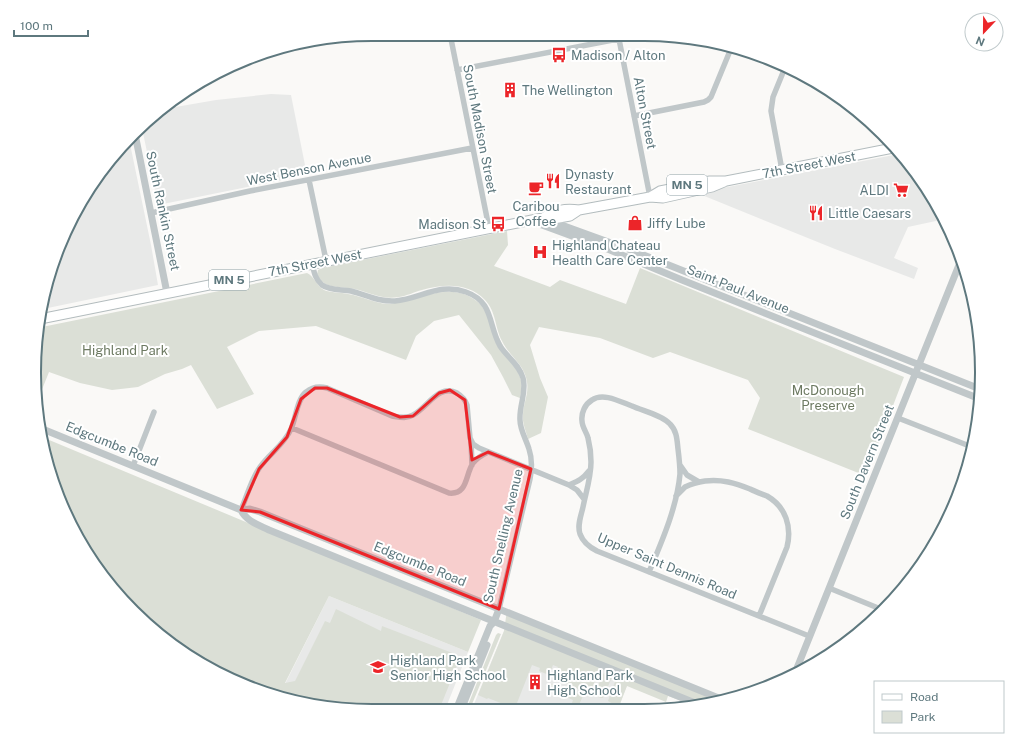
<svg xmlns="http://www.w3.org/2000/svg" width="1016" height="745" font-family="'Public Sans',sans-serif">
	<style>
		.built { fill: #e8e9e8 }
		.green { fill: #dbdfd6 }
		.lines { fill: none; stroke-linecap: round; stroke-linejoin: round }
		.primary-casing { stroke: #b3bcbe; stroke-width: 11 }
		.minor { stroke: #c0c7c9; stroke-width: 5.5 }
		.tertiary { stroke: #c0c7c9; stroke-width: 7 }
		.primary { stroke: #fff; stroke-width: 9 }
		.marked { fill: #ec2529; fill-opacity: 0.2; stroke: #ec2529; stroke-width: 3; stroke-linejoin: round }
		.labels { text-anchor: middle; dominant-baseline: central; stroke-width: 4; stroke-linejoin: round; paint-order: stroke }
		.shield { fill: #fff; stroke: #8ea0a5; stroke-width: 1 }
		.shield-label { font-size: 12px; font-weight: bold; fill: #5e787e }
		.poi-label { font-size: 13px; fill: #5e787e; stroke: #fff; text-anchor: start }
		.street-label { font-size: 13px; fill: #5e787e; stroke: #fff }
		.park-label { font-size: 13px; fill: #6d7a62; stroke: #fff }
		.rim { fill: none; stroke: #5e787e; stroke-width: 2 }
	</style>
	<rect width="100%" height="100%" fill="#faf9f7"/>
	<path class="built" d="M271,94L291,95L307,175L158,205L142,128L164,109L216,100Z
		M129,139L151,245L158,285L43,309L69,223L118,149Z
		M899,154L912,166L945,219L908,227L894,258L918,268L914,279L835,249L697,193Z
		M329,596L468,652L445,710H350L285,699L279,697L286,682Z
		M506,630L629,680L618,709H472L504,631Z"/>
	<path class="green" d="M507,231L508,245L494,266L550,287L560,280L626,304L640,268L904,377L866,476L748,429L760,398L748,380L670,352L653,358L600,338L539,327L530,345L540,378L548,397L541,433L528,439C526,431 522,423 523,415C523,404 529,394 527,382C525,365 509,356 502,341C495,328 496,311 485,300C468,282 443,284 422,290C414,292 407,296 399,297C382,300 371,293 355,289C346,287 336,288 328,285C323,283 319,279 317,274L318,270L322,268Z
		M307,273C313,275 317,286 324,290C330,293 341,292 348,294C362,296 375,304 390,304C396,303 402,301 408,300C434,293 460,283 482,306L514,366C522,377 523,385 520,398L512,395L503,377L491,355L459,315L434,321L416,336L406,360L316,326L259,331L227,347L254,394L217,409L191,365L182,369L165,374L138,387L112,390L80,383L49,372L37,402V328Z
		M42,437L481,620L468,652L329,596L285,683L295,681L325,621L330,623L336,609L381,631L382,626L455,654L458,663L439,710H388L385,707L384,710H365L363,709L362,710H350L285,699L203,666L149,627L104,579L60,502Z
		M507,610L725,698L695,706L668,696L666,702L627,686L618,709H611L613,704L608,701L616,679L620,676L611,673L612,675V677L603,698H601L595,696V693L603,674L607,671L598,668L599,671L591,691L587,693L555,679L554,676L558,667L553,665L549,675L539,671L540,668L532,665L517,703L528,707L527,709L513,708L488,698L487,699L478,695L504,631Z
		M498,633L501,634L470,709L466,710L496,635Z
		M550,684H553L583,696L577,709H570L573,700L548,689Z"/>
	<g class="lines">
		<g class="primary-casing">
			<path id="primary" d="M650,197L660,191L710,181H726L893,148
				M543,218C555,210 565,208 579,210L650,197L663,198L712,187L724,182
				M40,319L532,220L543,218L553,219L570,216L579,210"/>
		</g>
		<path class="minor" d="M450,34L489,228
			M618,34L650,197
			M457,70L644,34
			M634,116L704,102L708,100L711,97L732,46
			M782,170L771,111L773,97L784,70
			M309,180L326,260
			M151,213L250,191L472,148
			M312,263C314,272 315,279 322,285C330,291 342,289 351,291C366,295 379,302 395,301C420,299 440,282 466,292C494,302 488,325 500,346C507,357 519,364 523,378C527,392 519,405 520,420C520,430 526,439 529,449C532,458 532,469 530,479L499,609
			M898,418L972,447
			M292,428L449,493C468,495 465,475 473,463C477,458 482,455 488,452
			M471,441L472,465
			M680,465L687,475L699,482
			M133,466L154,412
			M569,485C578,481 583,479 589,471
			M676,496C679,493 682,490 685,487C691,484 698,482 705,481C722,479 735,483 750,489C756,492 762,494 767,496C786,507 792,527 787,547L759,616
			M241,510C247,496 251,480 260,467C270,453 284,445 291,429C296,418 297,399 306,392C312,387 320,386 327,388L392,416C399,417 407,419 413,415C427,408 439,383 457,393C462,396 465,399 467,405L470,438L473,444L479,448L569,485L577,490L584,499
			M649,572C662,541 677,507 680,474C680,465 679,457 678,449C677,440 677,431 670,424C662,415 643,411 632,406C621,402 603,392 592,400C585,404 581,413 582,421C582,427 587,433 588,438C590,446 591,454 591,462C591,477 586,492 583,507C581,516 577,525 580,534C583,542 589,547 597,551L809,636
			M829,588L883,610"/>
		<path class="tertiary" d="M135,134L167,293
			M532,220L542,225L610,250L682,280L980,399
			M548,222L556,223L636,252L980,389
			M40,428L241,510L250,509L260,512L721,699
			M241,510C246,521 259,525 269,530L700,705
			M795,673L961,260
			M456,710L490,626L494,622L499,609
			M461,710L487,645"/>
		<use href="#primary" class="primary"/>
	</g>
	<path class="marked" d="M315,388H327L400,417L413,416L439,393L450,390L465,400L472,460L488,452L531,469L499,609L260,512L241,510L259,469L287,437L301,399Z"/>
	<defs>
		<g id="bus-bare" transform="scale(1.2)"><path d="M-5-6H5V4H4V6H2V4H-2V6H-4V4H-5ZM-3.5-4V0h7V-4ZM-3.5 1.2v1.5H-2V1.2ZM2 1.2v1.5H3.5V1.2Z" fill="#ec2529" stroke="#fff" stroke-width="2.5" paint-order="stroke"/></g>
		<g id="building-bare" transform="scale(1.2)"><path d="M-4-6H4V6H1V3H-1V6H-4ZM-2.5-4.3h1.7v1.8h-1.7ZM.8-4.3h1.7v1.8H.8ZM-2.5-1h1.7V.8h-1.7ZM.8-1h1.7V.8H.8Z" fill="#ec2529" stroke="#fff" stroke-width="2.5" paint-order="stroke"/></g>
		<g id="restaurant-bare" transform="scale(1.2)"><path d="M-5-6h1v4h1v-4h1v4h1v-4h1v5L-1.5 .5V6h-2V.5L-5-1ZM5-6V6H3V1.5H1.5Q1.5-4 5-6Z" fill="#ec2529" stroke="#fff" stroke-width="2.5" paint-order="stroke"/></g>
		<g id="cafe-bare" transform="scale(1.2)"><path d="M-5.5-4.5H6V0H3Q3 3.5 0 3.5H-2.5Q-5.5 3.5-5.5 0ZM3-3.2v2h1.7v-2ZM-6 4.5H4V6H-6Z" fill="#ec2529" stroke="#fff" stroke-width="2.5" paint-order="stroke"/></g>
		<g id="supermarket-bare" transform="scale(1.2)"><path d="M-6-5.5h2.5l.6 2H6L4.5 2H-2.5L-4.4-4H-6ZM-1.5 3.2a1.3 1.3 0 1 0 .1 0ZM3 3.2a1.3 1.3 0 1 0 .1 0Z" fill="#ec2529" stroke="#fff" stroke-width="2.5" paint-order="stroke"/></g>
		<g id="shop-bare" transform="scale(1.2)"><path d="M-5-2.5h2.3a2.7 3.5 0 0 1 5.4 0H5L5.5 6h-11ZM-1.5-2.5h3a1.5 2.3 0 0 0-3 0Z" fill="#ec2529" stroke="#fff" stroke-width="2.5" paint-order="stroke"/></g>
		<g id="hospital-bare" transform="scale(1.2)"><path d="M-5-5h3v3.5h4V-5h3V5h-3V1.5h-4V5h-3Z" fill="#ec2529" stroke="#fff" stroke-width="2.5" paint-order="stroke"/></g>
		<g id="school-bare" transform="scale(1.2)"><path d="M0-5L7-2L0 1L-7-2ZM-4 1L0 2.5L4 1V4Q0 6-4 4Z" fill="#ec2529" stroke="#fff" stroke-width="2.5" paint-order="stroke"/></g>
	</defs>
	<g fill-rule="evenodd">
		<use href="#bus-bare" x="559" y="55"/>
		<use href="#building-bare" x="510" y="90"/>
		<use href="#restaurant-bare" x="553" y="181"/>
		<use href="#cafe-bare" x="536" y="188"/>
		<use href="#supermarket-bare" x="901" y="190"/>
		<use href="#restaurant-bare" x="816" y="213"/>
		<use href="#shop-bare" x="635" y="223"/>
		<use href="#bus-bare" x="498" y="224"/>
		<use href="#hospital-bare" x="540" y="252"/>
		<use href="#school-bare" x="378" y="667"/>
		<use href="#building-bare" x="535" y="682"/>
	</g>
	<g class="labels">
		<g class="shield">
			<rect x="667" y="175" width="40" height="20" rx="3"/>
			<rect x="209" y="270" width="40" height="20" rx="3"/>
		</g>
		<g class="shield-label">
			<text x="687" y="185">MN 5</text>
			<text x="229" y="280">MN 5</text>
		</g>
		<g class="poi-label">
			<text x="571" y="55">Madison / Alton</text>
			<text x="522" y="90">The Wellington</text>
			<text x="565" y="174">Dynasty<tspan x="565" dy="15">Restaurant</tspan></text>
			<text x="889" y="190" text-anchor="end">ALDI</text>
			<text x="536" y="206" text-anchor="middle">Caribou<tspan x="536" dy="15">Coffee</tspan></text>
			<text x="828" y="213">Little Caesars</text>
			<text x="647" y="223">Jiffy Lube</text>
			<text x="486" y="224" text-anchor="end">Madison St</text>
			<text x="552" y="245">Highland Chateau<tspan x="552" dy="15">Health Care Center</tspan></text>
			<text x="390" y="660">Highland Park<tspan x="390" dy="15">Senior High School</tspan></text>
			<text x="547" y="675">Highland Park<tspan x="547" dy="15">High School</tspan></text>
		</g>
		<g class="street-label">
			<text transform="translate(645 113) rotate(79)">Alton Street</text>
			<text transform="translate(480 129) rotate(79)">South Madison Street</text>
			<text transform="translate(809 165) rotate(-11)">7th Street West</text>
			<text transform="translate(309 169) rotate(-11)">West Benson Avenue</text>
			<text transform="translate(163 211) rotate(78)">South Rankin Street</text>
			<text transform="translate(315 263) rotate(-11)">7th Street West</text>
			<text transform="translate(738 289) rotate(22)">Saint Paul Avenue</text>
			<text transform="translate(112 444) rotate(22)">Edgcumbe Road</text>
			<text transform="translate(867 462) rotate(-68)">South Davern Street</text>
			<text transform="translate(503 536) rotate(-77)">South Snelling Avenue</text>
			<text transform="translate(420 564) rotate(22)">Edgcumbe Road</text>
			<text transform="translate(667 566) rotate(23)">Upper Saint Dennis Road</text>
		</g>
		<g class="park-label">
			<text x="125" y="350">Highland Park</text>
			<text x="828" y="390">McDonough<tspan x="828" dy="15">Preserve</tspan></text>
		</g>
	</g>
	<path d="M0 0H1016V745H0ZM372 41H644A331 331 0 0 1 975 372V373A331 331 0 0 1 644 704H372A331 331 0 0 1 41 373V372A331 331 0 0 1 372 41Z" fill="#fff" fill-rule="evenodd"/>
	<path class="rim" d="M372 41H644A331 331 0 0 1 975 372V373A331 331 0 0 1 644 704H372A331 331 0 0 1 41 373V372A331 331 0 0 1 372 41Z"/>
	<rect x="874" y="681" width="130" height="52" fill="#ffffff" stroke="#bfc9cb"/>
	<rect x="882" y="694" width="20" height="6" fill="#ffffff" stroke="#bfc9cb"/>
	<text x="910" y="701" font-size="12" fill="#5e787e">Road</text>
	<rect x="882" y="711" width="20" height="12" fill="#dbdfd6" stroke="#bfc9cb"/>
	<text x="910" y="721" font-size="12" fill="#5e787e">Park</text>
	<g transform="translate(984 32) rotate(202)"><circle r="19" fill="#ffffff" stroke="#bfc9cb"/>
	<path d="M0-3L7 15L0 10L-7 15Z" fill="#ec2529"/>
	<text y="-6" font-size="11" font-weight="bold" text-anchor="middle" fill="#5e787e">N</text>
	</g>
	<path d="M14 30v6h74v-6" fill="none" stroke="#5e787e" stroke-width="2"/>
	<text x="20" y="30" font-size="12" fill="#5e787e" stroke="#ffffff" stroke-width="3" paint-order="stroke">100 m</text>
</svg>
